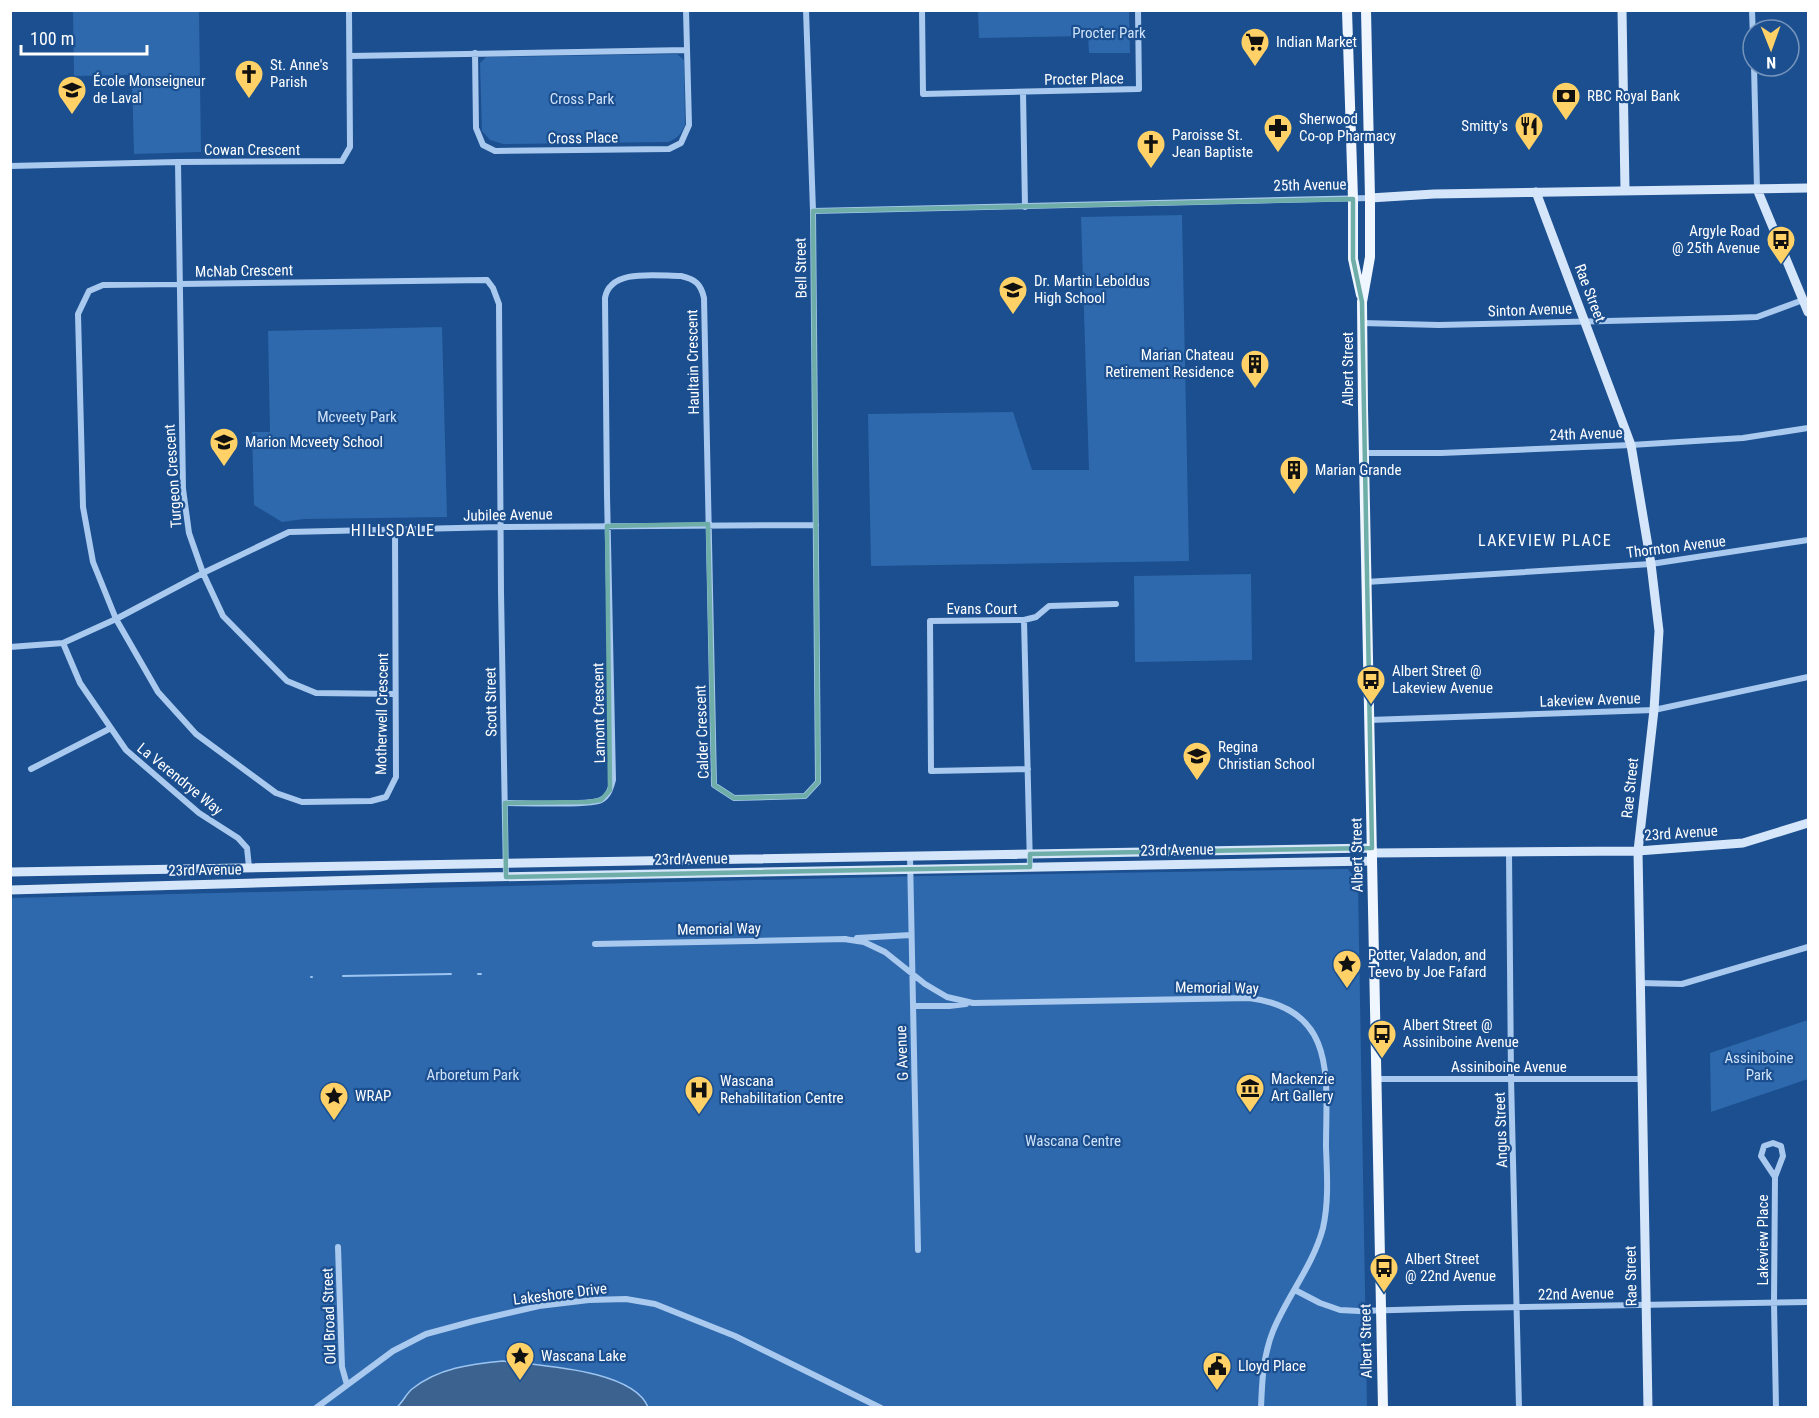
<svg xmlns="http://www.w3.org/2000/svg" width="1819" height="1418" font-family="'Roboto Condensed',sans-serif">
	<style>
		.green { fill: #2e69ad }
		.water { fill: #3c6290; stroke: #9cc4f0; stroke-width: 1.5 }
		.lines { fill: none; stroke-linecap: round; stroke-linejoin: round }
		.stream { stroke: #9cc4f0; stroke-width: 2 }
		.street { stroke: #a9c9ee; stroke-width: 6 }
		.secondary { stroke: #d6e6fa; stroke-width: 9 }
		.primary { stroke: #f0f6ff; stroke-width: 10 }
		.marked { fill: none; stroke: #6fada8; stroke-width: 4.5; stroke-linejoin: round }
		.labels { text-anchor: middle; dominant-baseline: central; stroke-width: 4.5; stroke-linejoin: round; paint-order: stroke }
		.park-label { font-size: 15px; fill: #cfe3fa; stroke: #1b4f8f }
		.poi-label { font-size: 15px; fill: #fff; stroke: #1b4f8f; text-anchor: start }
		.street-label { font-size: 15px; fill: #fff; stroke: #1b4f8f }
		.neighbourhood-label { font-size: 16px; letter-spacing: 1.5px; fill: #fff; stroke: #1b4f8f }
	</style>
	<rect width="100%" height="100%" fill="#1b4f8f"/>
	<path class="green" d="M73,11H199L201,152L134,154L132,75L74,76Z
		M978,11H1129L1130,53H1089L1088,36L979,38Z
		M677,54L684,60L685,125C681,134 677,139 668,142L503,144L490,140L482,131L480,63L486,57Z
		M1182,215L1189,561L871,566L868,414L1013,412L1032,470H1089L1081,217Z
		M442,327L447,517L304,519L282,522L254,505L252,432H270L268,331Z
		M1251,574L1252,660L1135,662L1134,576Z
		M1348,869L1358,883L1367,1407H11L10,898L925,876Z
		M1808,1020V1079L1711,1112L1710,1053Z"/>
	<path class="water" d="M503,1361C539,1366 632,1369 648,1407H397C403,1402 406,1394 412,1389C438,1368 471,1364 503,1361Z"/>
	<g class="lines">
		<path class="stream" d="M478,974H481
			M343,976L451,974
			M311,977H312"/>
		<path class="street" d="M922,10L923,94L1139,89L1138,10
			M1752,10L1753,39
			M475,53L476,128L483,145L495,151L669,149L681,143L689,125L686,10
			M350,56L687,50
			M1754,66L1757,189
			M1023,92L1025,207
			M178,162L183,489L189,533L203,573L223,616L287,681L316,693L395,694
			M10,166L178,162L342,161L350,147L349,10
			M813,211L1370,198
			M1362,323L1439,325L1730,318L1757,317L1803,300
			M1363,453H1441L1631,445L1743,438L1808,428
			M395,530L396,777L386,797L371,801L302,802L276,793L196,734L158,692L116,619L93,562L83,507L78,314L89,291L103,285L487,280L493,288L499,304L501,592L506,877
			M1366,582L1651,564L1808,540
			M1024,620L1030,867
			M63,643L80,683L126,750L199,813L238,838L247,848L249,867
			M10,647L63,643L116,619L203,573L289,532L500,527L816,525
			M1369,720L1654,710L1808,677
			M31,769L111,728
			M1028,769L931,771L930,621L1024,620L1036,617L1049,606L1116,604
			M505,803C523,803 589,806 601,800C609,796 611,787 613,780L607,495L605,298C610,268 657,276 681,276C695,279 701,284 704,298L714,785L734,798L805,796L818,782L813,211L806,10
			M1509,852L1511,1078L1519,1408
			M910,856L918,1250
			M857,938L911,935
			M844,939L864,942L885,952L925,984L947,997L973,1003L1249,998C1338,1009 1326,1079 1326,1147C1327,1174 1329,1201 1323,1228C1313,1266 1287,1296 1273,1331C1263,1356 1262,1381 1261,1408
			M595,944L846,939
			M1640,983L1682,984L1808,947
			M913,1006H949L966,1004
			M1377,1079H1642
			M1775,1177L1761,1156L1764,1146L1773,1143L1781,1146L1783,1156L1775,1177L1774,1303L1776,1408
			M338,1247L342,1367L347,1385
			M1295,1290L1320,1303L1340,1310L1359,1311L1464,1308L1808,1302
			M316,1408L393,1351L426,1334L474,1321L539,1306L589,1300L626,1299L655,1304L735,1336L881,1408"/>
		<path class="secondary" d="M1622,10L1625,190
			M1757,189L1808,312
			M1536,192L1631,445L1651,564L1659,631L1654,710L1638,851L1648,1408
			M1370,198L1434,194L1808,188
			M1372,853L1638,851L1743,843L1808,823
			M10,872L1372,848
			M10,890L433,878L1372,861"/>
		<path class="primary" d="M1347,10L1353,199V259L1361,295
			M1366,10L1370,198V257L1362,302L1363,408L1383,1408"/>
	</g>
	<path class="marked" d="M1353,199V259L1362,302L1372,848L1030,854V867L506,877L505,803L588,802L601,800L610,790L607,526L708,524L714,785L734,798L805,796L818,782L813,211Z"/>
	<defs>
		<g id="supermarket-pin" transform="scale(1.5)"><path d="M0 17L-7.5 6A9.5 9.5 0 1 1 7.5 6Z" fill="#ffd166" stroke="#1b4f8f"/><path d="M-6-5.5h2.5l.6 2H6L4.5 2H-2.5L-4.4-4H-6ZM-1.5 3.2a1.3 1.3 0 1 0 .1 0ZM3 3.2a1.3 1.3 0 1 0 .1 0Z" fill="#111"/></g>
		<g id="church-pin" transform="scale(1.5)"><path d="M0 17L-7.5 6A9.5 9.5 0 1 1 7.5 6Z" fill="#ffd166" stroke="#1b4f8f"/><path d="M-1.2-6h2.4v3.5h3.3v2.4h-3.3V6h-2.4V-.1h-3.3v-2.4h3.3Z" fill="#111"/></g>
		<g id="school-pin" transform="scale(1.5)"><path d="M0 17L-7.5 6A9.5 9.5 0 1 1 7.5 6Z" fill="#ffd166" stroke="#1b4f8f"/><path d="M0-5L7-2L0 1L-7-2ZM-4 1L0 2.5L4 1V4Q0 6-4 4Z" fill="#111"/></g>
		<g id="bank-pin" transform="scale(1.5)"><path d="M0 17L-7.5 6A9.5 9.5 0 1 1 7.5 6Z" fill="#ffd166" stroke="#1b4f8f"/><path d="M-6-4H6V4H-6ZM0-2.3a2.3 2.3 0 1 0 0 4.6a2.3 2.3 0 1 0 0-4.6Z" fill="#111"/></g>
		<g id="restaurant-pin" transform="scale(1.5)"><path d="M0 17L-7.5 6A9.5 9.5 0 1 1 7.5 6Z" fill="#ffd166" stroke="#1b4f8f"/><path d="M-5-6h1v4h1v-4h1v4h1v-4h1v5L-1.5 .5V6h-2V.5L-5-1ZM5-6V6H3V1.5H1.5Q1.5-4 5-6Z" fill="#111"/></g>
		<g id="pharmacy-pin" transform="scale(1.5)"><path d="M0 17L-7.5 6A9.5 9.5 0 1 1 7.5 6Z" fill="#ffd166" stroke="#1b4f8f"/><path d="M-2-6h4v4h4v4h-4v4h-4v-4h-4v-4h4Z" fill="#111"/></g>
		<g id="bus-pin" transform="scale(1.5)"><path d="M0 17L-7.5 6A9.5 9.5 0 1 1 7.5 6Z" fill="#ffd166" stroke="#1b4f8f"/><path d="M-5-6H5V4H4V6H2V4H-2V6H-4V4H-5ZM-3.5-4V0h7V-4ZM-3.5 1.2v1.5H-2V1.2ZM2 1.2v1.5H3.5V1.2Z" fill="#111"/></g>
		<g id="building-pin" transform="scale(1.5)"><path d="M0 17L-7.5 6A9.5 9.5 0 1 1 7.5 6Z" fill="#ffd166" stroke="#1b4f8f"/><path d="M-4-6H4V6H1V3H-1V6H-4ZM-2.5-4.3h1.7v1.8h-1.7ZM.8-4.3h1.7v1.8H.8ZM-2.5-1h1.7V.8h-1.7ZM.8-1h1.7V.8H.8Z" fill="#111"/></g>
		<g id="sight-pin" transform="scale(1.5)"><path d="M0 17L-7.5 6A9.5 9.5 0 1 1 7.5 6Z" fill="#ffd166" stroke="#1b4f8f"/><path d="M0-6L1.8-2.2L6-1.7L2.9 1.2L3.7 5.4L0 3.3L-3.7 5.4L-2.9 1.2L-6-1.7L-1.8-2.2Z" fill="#111"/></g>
		<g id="museum-pin" transform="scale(1.5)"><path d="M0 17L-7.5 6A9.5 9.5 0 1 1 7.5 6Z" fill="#ffd166" stroke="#1b4f8f"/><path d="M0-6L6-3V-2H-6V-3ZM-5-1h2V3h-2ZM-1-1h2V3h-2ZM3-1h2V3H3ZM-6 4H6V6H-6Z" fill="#111"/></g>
		<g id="hospital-pin" transform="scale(1.5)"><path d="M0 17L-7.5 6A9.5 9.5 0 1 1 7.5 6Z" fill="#ffd166" stroke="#1b4f8f"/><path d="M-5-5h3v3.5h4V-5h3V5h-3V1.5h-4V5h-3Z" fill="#111"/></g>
		<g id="civic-pin" transform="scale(1.5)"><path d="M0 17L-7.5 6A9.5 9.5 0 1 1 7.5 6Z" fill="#ffd166" stroke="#1b4f8f"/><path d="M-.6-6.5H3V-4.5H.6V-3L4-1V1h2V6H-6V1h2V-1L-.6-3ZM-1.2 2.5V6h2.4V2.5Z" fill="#111"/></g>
	</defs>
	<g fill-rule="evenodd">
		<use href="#supermarket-pin" x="1255" y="42"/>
		<use href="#church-pin" x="249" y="74"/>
		<use href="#school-pin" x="72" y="90"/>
		<use href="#bank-pin" x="1566" y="96"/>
		<use href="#restaurant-pin" x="1529" y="126"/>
		<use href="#pharmacy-pin" x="1278" y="128"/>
		<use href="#church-pin" x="1151" y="144"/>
		<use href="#bus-pin" x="1781" y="240"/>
		<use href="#school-pin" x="1013" y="290"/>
		<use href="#building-pin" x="1255" y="364"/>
		<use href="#school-pin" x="224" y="442"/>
		<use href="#building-pin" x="1294" y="470"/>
		<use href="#bus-pin" x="1371" y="680"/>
		<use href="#school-pin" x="1197" y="756"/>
		<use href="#sight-pin" x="1347" y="964"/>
		<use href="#bus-pin" x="1382" y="1034"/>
		<use href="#museum-pin" x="1250" y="1088"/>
		<use href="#hospital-pin" x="699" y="1090"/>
		<use href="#sight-pin" x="334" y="1096"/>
		<use href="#bus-pin" x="1384" y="1268"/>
		<use href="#sight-pin" x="520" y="1356"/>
		<use href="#civic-pin" x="1217" y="1366"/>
	</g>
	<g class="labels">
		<g class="park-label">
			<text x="1109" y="33">Procter Park</text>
			<text x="582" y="99">Cross Park</text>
			<text x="357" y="417">Mcveety Park</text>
			<text x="1759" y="1058">Assiniboine<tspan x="1759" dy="17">Park</tspan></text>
			<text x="473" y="1075">Arboretum Park</text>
			<text x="1073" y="1141">Wascana Centre</text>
		</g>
		<g class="poi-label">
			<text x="1276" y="42">Indian Market</text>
			<text x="270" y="65">St. Anne's<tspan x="270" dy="17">Parish</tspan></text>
			<text x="93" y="81">École Monseigneur<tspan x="93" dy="17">de Laval</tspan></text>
			<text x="1587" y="96">RBC Royal Bank</text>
			<text x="1299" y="119">Sherwood<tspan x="1299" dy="17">Co-op Pharmacy</tspan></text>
			<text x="1508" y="126" text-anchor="end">Smitty's</text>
			<text x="1172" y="135">Paroisse St.<tspan x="1172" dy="17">Jean Baptiste</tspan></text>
			<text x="1760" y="231" text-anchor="end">Argyle Road<tspan x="1760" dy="17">@ 25th Avenue</tspan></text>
			<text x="1034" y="281">Dr. Martin Leboldus<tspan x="1034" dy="17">High School</tspan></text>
			<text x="1234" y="355" text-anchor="end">Marian Chateau<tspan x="1234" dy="17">Retirement Residence</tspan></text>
			<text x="245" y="442">Marion Mcveety School</text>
			<text x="1315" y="470">Marian Grande</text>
			<text x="1392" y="671">Albert Street @<tspan x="1392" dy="17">Lakeview Avenue</tspan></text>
			<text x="1218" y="747">Regina<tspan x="1218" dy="17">Christian School</tspan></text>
			<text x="1368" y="955">Potter, Valadon, and<tspan x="1368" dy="17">Teevo by Joe Fafard</tspan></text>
			<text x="1403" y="1025">Albert Street @<tspan x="1403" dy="17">Assiniboine Avenue</tspan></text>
			<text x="1271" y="1079">Mackenzie<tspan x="1271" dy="17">Art Gallery</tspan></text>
			<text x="720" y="1081">Wascana<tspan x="720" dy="17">Rehabilitation Centre</tspan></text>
			<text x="355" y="1096">WRAP</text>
			<text x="1405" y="1259">Albert Street<tspan x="1405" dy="17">@ 22nd Avenue</tspan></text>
			<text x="541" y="1356">Wascana Lake</text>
			<text x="1238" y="1366">Lloyd Place</text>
		</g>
		<g class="street-label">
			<text transform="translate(1084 79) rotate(-1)">Procter Place</text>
			<text transform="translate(583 138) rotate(-1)">Cross Place</text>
			<text x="252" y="150">Cowan Crescent</text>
			<text transform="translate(1310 185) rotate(-1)">25th Avenue</text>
			<text transform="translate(801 268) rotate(-91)">Bell Street</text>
			<text transform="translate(244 271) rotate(-1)">McNab Crescent</text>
			<text transform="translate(1590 293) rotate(69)">Rae Street</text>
			<text transform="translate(1530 310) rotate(-2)">Sinton Avenue</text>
			<text transform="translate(693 362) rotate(-91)">Haultain Crescent</text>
			<text transform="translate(1348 369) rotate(-90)">Albert Street</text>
			<text transform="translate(1586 434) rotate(-2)">24th Avenue</text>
			<text transform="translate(173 476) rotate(-94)">Turgeon Crescent</text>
			<text transform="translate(508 515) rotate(-1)">Jubilee Avenue</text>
			<text transform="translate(1676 547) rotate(-7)">Thornton Avenue</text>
			<text x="982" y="609">Evans Court</text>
			<text transform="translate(1590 700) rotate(-2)">Lakeview Avenue</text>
			<text transform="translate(491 702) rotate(-91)">Scott Street</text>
			<text transform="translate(599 713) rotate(-91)">Lamont Crescent</text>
			<text transform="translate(382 714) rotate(-89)">Motherwell Crescent</text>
			<text transform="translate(702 732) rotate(-92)">Calder Crescent</text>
			<text transform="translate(180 779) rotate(39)">La Verendrye Way</text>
			<text transform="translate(1630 788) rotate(-84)">Rae Street</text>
			<text transform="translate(1681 833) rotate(-4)">23rd Avenue</text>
			<text transform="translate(1177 850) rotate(-1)">23rd Avenue</text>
			<text transform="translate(1357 855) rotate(-91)">Albert Street</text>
			<text transform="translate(691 859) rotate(-1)">23rd Avenue</text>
			<text transform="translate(205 870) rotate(-1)">23rd Avenue</text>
			<text transform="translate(719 929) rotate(-1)">Memorial Way</text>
			<text transform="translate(1217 988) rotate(1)">Memorial Way</text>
			<text transform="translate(902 1053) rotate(-92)">G Avenue</text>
			<text x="1509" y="1067">Assiniboine Avenue</text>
			<text transform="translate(1501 1130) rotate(-92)">Angus Street</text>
			<text transform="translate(1763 1240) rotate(-90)">Lakeview Place</text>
			<text transform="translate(1631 1276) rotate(-91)">Rae Street</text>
			<text transform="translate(560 1294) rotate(-7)">Lakeshore Drive</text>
			<text transform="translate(1576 1294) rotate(-1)">22nd Avenue</text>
			<text transform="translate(329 1316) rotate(-92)">Old Broad Street</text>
			<text transform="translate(1366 1341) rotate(-91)">Albert Street</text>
		</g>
		<g class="neighbourhood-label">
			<text x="393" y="530">HILLSDALE</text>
			<text x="1545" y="540">LAKEVIEW PLACE</text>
		</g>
	</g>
	<rect width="1819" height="1418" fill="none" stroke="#ffffff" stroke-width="24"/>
	<g transform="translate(1771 48) rotate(179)"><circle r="28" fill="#1b4f8f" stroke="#7695bc" stroke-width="1.5"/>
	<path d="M0-4.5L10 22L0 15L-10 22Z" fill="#ffd166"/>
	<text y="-9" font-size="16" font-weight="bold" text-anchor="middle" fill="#ffffff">N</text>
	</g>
	<path d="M21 45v9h126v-9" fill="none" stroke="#ffffff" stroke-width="3"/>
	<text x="30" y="45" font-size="18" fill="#ffffff" stroke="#1b4f8f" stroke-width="4.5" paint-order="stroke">100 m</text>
</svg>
